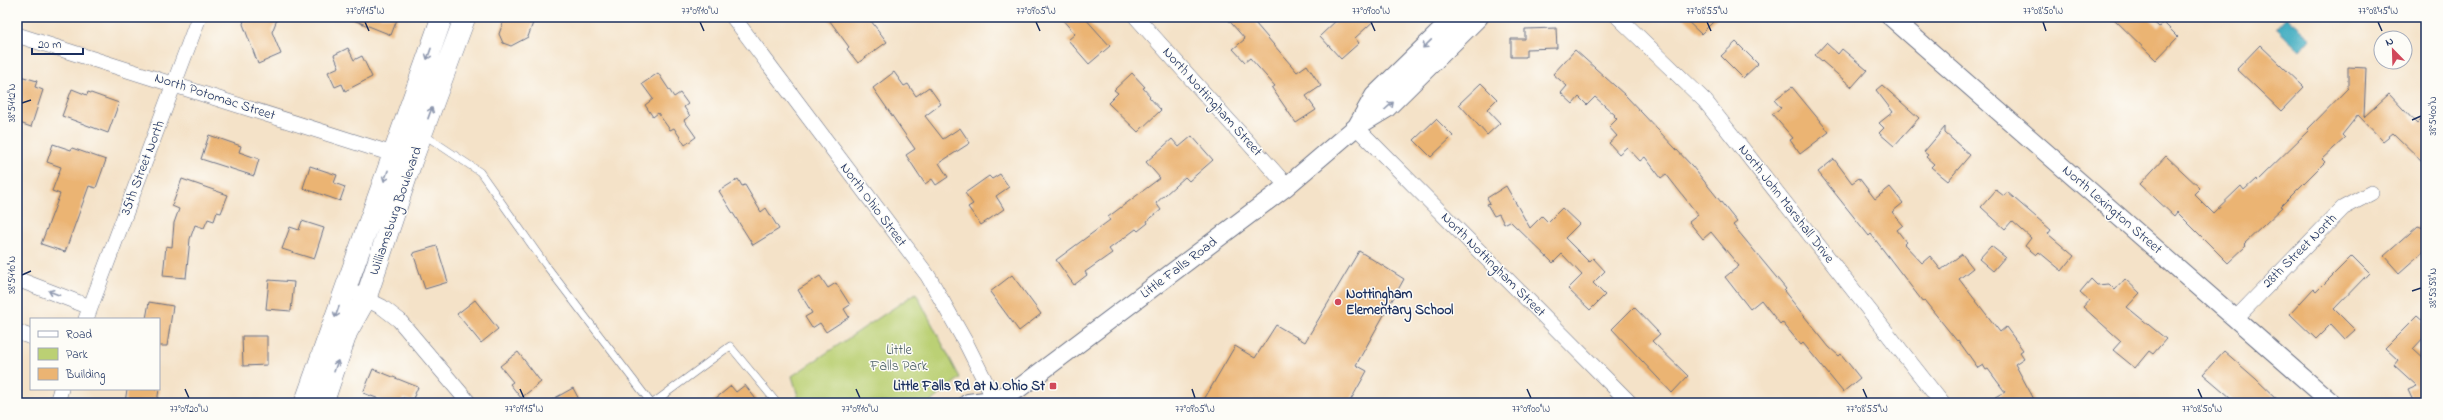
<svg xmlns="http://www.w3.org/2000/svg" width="2443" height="420" font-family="'Indie Flower',sans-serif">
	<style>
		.green { fill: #bbd074; stroke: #6b8069 }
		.water { fill: #42adc1; stroke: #2e6e90 }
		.building { fill: #ebb473 }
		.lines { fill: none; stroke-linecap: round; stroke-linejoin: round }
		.service-casing { stroke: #676e83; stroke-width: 8 }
		.minor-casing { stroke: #676e83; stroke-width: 16 }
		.tertiary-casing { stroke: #676e83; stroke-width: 20 }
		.secondary-casing { stroke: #676e83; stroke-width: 22 }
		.service { stroke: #fff; stroke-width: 7 }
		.minor { stroke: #fff; stroke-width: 15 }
		.tertiary { stroke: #fff; stroke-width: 18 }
		.secondary { stroke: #fff; stroke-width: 21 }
		.oneway { stroke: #8d97ae }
		.ticks { fill: none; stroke: #1b2f5e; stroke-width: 1.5 }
		.poi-dot { fill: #d1495b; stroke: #fdfcf7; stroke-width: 1.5 }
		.labels { text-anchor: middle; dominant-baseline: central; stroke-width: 3; stroke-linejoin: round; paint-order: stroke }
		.street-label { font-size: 14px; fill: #1b2f5e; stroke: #fdfcf7 }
		.poi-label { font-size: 14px; font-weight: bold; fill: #1b2f5e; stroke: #fdfcf7; text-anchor: start }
		.park-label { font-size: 14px; fill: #4b5f65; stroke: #fdfcf7 }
		.neatline { fill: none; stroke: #1b2f5e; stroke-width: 1.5 }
		.ticks-label { font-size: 10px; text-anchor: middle; fill: #1b2f5e }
	</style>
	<rect width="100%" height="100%" fill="#fdfcf7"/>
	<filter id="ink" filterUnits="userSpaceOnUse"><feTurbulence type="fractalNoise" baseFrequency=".025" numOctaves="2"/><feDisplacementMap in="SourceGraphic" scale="8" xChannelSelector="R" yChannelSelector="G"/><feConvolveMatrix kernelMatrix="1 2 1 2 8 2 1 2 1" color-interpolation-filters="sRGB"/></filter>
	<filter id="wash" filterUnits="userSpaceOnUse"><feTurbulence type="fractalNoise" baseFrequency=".012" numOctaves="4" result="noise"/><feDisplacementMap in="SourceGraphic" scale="16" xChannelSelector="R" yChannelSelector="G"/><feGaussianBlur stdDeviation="0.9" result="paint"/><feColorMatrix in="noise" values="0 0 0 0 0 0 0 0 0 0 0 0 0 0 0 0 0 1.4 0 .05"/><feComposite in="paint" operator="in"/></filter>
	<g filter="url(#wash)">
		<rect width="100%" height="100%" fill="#f4e2c8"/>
		<path class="green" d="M916,293L960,378L929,403H800L792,376Z"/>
		<path class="water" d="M2286,17L2311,38L2300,51L2276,28Z"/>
		<g id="blocks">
			<path class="building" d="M245,17H278L272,32L281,54L258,64L243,24Z
				M346,17H398L391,35Z
				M505,17H535L528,37L511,46L503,43L499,34Z
				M827,17H868L887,42L858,63L847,49L849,47Z
				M1060,17H1084L1110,46L1089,64L1068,40L1075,34Z
				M1226,17H1250L1297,72L1307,65L1321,86L1306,96L1316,110L1296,123L1272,88L1275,86L1250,58L1245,62L1233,49L1245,39Z
				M1340,17H1378L1355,38L1359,43L1341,59L1320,36Z
				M1683,17H1718L1701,34Z
				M2112,17H2148L2159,27L2163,22L2178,37L2156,60Z
				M1556,28L1557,48L1526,49V57H1511V39H1525V29Z
				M1736,42L1758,64L1743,78L1721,56Z
				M1826,43L1838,54L1842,49L1867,70L1852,87L1815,55Z
				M2260,45L2304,87L2281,111L2237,69Z
				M348,48L354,60L362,56L372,77L345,91L342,84L335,87L328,72L339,67L334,55Z
				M1575,50L1625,95L1692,166L1737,222L1733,225L1786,289L1784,291L1829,347L1839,356L1841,354L1860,378L1843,392L1803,343L1801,345L1782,322L1780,324L1761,300L1750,309L1725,277L1739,266L1711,232L1703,239L1689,222L1698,215L1666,174L1661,178L1645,157L1640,161L1627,147L1619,154L1609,143L1617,136L1609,127L1617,119L1614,116L1615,115L1595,97L1587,105L1579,97L1573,104L1561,93L1567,86L1553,74Z
				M2348,67L2366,68L2364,117L2389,94L2417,124L2426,115V165L2393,133L2383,141L2358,115L2342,135L2345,138L2322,159L2325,162L2281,206L2283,207L2244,244L2246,246L2228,263L2177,212L2174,216L2140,184L2166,156L2200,188L2194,194L2213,213L2241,186L2244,190L2256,179L2257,181L2309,130L2308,129L2348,88Z
				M894,72L904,86L908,84L916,96L929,87L941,104L925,116L943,139L960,128L970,143L939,163L948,177L936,185L932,179L925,184L906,155L915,149L873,88Z
				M658,73L674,97L680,93L688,104L684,107L690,116L684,120L696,137L685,145L674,128L670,130L658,113L653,117L645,105L653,99L642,84Z
				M1132,73L1145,87L1143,88L1150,96L1149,97L1161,110L1138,132L1108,103L1118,93L1114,90Z
				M17,75L37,81L35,87L43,90L31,127L17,122Z
				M1481,83L1497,99L1487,109L1500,123L1487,135L1459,104Z
				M1882,85L1919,118L1894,146L1879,133L1884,128L1879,123L1893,112L1876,90Z
				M1792,87L1829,132L1800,154L1790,140L1793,138L1772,114L1781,108L1774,100Z
				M72,89L87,95L88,92L119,103L108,133L62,116Z
				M1436,119L1453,136L1431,157L1414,140Z
				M1945,127V133L1970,155L1948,181L1931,167L1934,164L1926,157L1928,155L1924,152Z
				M209,135L241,146L239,152L259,159L254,176L201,159Z
				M1192,136L1213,160L1189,181L1185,177L1156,203L1161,210L1147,221L1148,223L1138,231L1136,229L1109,249L1112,253L1085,272L1087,275L1074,285L1056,260L1110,220L1108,217L1160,178L1146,162L1172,139L1179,147Z
				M53,144L71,150L72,148L106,160L96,188L89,186L65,252L41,244L60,194L52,191L61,167L47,162Z
				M1834,159L1852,183L1859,178L1875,199L1890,187L1903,203L1892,212L1903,225L1897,230L1906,242L1904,244L1922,263L1930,256L1941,270L1962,254L1973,268L1959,279L2000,332L2006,327L2023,350L2020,352L2024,358L2015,364L2036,403H1986L2005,392L1988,369L1986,370L1983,365L1978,368L1958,340L1957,341L1924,300L1923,302L1871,234L1869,236L1818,172Z
				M310,166L337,175L334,183L345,187L340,201L303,188Z
				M1000,174L1009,187L996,196L1004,209L981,225L968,207L973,204L965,193L989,176L992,179Z
				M182,179L228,195L221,213L217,212L214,221L208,219L204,228L195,225L190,239L186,278L163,276L166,246L172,247L174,223L179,209L172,206Z
				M738,179L742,186L745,185L761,212L766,208L779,229L753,245L719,191Z
				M1506,186L1530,228L1542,216L1548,222L1562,208L1579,224L1565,238L1589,262L1593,258L1605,271L1593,283L1605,295L1590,310L1568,289L1582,275L1562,254L1553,263L1510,221L1504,224L1499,214L1494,216L1487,204L1490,203L1487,198Z
				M1996,190L2004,196L2007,192L2051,230L2048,234L2074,256L2062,271L2039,252L2036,255L2025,246L2031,238L2012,221L2005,229L1981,207Z
				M302,221L324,228L314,259L282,249L290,227L299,230Z
				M2418,226L2426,229V249L2399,273L2384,256Z
				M437,246L448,282L425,289L413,253Z
				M1991,246L2005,257L1993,271L1979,259Z
				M1359,251L1404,279L1356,365L1367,371L1349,403H1202L1235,346L1255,358L1276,325L1305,342Z
				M2352,256L2369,273L2334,309L2355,330L2345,339L2331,324L2316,339L2290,314L2313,289L2316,292Z
				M1012,275L1041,314L1019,331L990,292Z
				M820,276L828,288L836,283L850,305L844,309L849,317L826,332L820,323L812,328L805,317L812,313L798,290Z
				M2091,279L2097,285L2109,284L2115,290L2125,279L2140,293L2127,307L2166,339L2153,354L2149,351L2135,368L2113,350L2121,341L2083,307L2089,300L2080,292Z
				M269,280L294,282L291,311L266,309Z
				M475,300L498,329L481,343L457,314Z
				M149,302L173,306L167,346H159V319H146Z
				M1634,307L1660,334L1652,341L1688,376L1672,393L1612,329Z
				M2417,316L2426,324V335L2413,349L2426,361V403H2414L2408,390L2417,386L2394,365L2398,360L2385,348Z
				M242,336H267V365L243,366Z
				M2224,351L2256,379L2281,403H2237L2203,374Z
				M518,352L541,382L521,398L510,384L513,382L500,366Z
				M373,369L418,387L412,401L403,398L401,403H390L363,393Z
				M745,385L759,403H710L731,386L736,392Z
				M573,388L581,403H546Z
				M127,389H159L157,403H125Z"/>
		</g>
	</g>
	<g filter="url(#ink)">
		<use href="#blocks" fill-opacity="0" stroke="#676e83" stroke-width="1"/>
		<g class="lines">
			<g class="service-casing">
				<path id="service" d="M423,134L480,172L545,264L651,403
					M653,403L730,346L777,403"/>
			</g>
			<g class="minor-casing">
				<path id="minor" d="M733,17L928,276L967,345L996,403
					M1136,17L1287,186
					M1618,17L1705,101L1942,403
					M17,35L402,157
					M1356,127L1630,403
					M17,279L90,307
					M346,289L382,307L399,320L469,403
					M2237,317L2343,208L2371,193
					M86,319L199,17
					M17,332L31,337
					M57,403L61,389"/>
			</g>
			<g class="tertiary-casing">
				<path id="tertiary" d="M1891,17L2332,403
					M1357,126L1374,96L1455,17
					M968,403L994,400L1018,389L1287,186L1356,127L1386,109L1479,17"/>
			</g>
			<g class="secondary-casing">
				<path id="secondary" d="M305,403L442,17
					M323,403L347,332L366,298L412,160L465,17"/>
			</g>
			<use href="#service" class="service"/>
			<use href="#minor" class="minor"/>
			<use href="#tertiary" class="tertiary"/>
			<use href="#secondary" class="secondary"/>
		</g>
		<defs><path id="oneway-shaft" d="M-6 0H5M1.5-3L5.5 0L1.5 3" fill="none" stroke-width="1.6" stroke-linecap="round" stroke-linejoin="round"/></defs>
		<g class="oneway">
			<use href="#oneway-shaft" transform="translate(1427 44) rotate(136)"/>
			<use href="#oneway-shaft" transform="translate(429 54) rotate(110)"/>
			<use href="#oneway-shaft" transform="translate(1389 106) rotate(-42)"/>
			<use href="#oneway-shaft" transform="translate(430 113) rotate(-70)"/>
			<use href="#oneway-shaft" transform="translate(386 176) rotate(110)"/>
			<use href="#oneway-shaft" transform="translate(54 293) rotate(-159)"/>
			<use href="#oneway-shaft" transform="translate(337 312) rotate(110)"/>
			<use href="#oneway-shaft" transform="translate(336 366) rotate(-71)"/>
		</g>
	</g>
	<path class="ticks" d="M365,22L369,31M700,22L704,31M1036,22L1040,31M1371,22L1375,31M1707,22L1711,31M2043,22L2046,31M2378,22L2382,31M22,103L31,100M2412,120L2421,116M22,275L31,271M2412,291L2421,288M185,389L189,398M520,389L524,398M856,389L860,398M1192,389L1195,398M1527,389L1531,398M1863,389L1867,398M2198,389L2202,398"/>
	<g class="poi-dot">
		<circle cx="1338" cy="302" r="4"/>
		<rect x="1049" y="382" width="8" height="8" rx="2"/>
	</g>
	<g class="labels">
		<g class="street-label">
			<text transform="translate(215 97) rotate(18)">North Potomac Street</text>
			<text transform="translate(1212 102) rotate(48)">North Nottingham Street</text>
			<text transform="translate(143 168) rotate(-69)">35th Street North</text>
			<text transform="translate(1786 204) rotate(52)">North John Marshall Drive</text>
			<text transform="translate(873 205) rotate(53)">North Ohio Street</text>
			<text transform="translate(2112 210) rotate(41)">North Lexington Street</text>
			<text transform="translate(396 211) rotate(-71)">Williamsburg Boulevard</text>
			<text transform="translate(2300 251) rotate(-45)">28th Street North</text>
			<text transform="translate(1493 265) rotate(45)">North Nottingham Street</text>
			<text transform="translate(1179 268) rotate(-37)">Little Falls Road</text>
		</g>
		<g class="poi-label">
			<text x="1346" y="294">Nottingham<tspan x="1346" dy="16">Elementary School</tspan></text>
			<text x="1045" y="386" text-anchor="end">Little Falls Rd at N Ohio St</text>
		</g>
		<g class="park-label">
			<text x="899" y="350">Little<tspan x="899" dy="16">Falls Park</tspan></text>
		</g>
	</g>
	<rect width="2443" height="420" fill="none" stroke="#fdfcf7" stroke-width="44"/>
	<rect x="30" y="318" width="130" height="72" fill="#fdfcf7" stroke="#a3aaba"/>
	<rect x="38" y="331" width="20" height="6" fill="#ffffff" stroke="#a3aaba"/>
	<text x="66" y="338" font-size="12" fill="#1b2f5e">Road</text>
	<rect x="38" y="348" width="20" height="12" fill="#bbd074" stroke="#a3aaba"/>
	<text x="66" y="358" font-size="12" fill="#1b2f5e">Park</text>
	<rect x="38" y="368" width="20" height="12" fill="#ebb473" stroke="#a3aaba"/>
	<text x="66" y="378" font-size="12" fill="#1b2f5e">Building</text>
	<g transform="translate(2393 50) rotate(337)"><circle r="19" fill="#fdfcf7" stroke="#a3aaba"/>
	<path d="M0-3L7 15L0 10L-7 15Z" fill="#d1495b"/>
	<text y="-6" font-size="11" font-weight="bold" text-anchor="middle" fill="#1b2f5e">N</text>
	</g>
	<path d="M32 48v6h51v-6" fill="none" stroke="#1b2f5e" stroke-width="2"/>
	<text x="38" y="48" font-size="12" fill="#1b2f5e" stroke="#fdfcf7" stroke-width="3" paint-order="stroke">20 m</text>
	<rect x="22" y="22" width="2399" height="376" class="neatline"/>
	<g class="ticks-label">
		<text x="365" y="14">77°09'15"W</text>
		<text x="700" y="14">77°09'10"W</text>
		<text x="1036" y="14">77°09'05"W</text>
		<text x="1371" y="14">77°09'00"W</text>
		<text x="1707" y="14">77°08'55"W</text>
		<text x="2043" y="14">77°08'50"W</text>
		<text x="2378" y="14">77°08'45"W</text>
		<text transform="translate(11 103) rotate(-90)" y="4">38°54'12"N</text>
		<text transform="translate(2432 116) rotate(-90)" y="4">38°54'00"N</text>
		<text transform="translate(11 275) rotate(-90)" y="4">38°54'10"N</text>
		<text transform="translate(2432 288) rotate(-90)" y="4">38°53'58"N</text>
		<text x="189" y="412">77°09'20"W</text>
		<text x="524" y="412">77°09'15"W</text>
		<text x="860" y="412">77°09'10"W</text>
		<text x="1195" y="412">77°09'05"W</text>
		<text x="1531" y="412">77°09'00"W</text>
		<text x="1867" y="412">77°08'55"W</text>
		<text x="2202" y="412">77°08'50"W</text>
	</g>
</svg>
